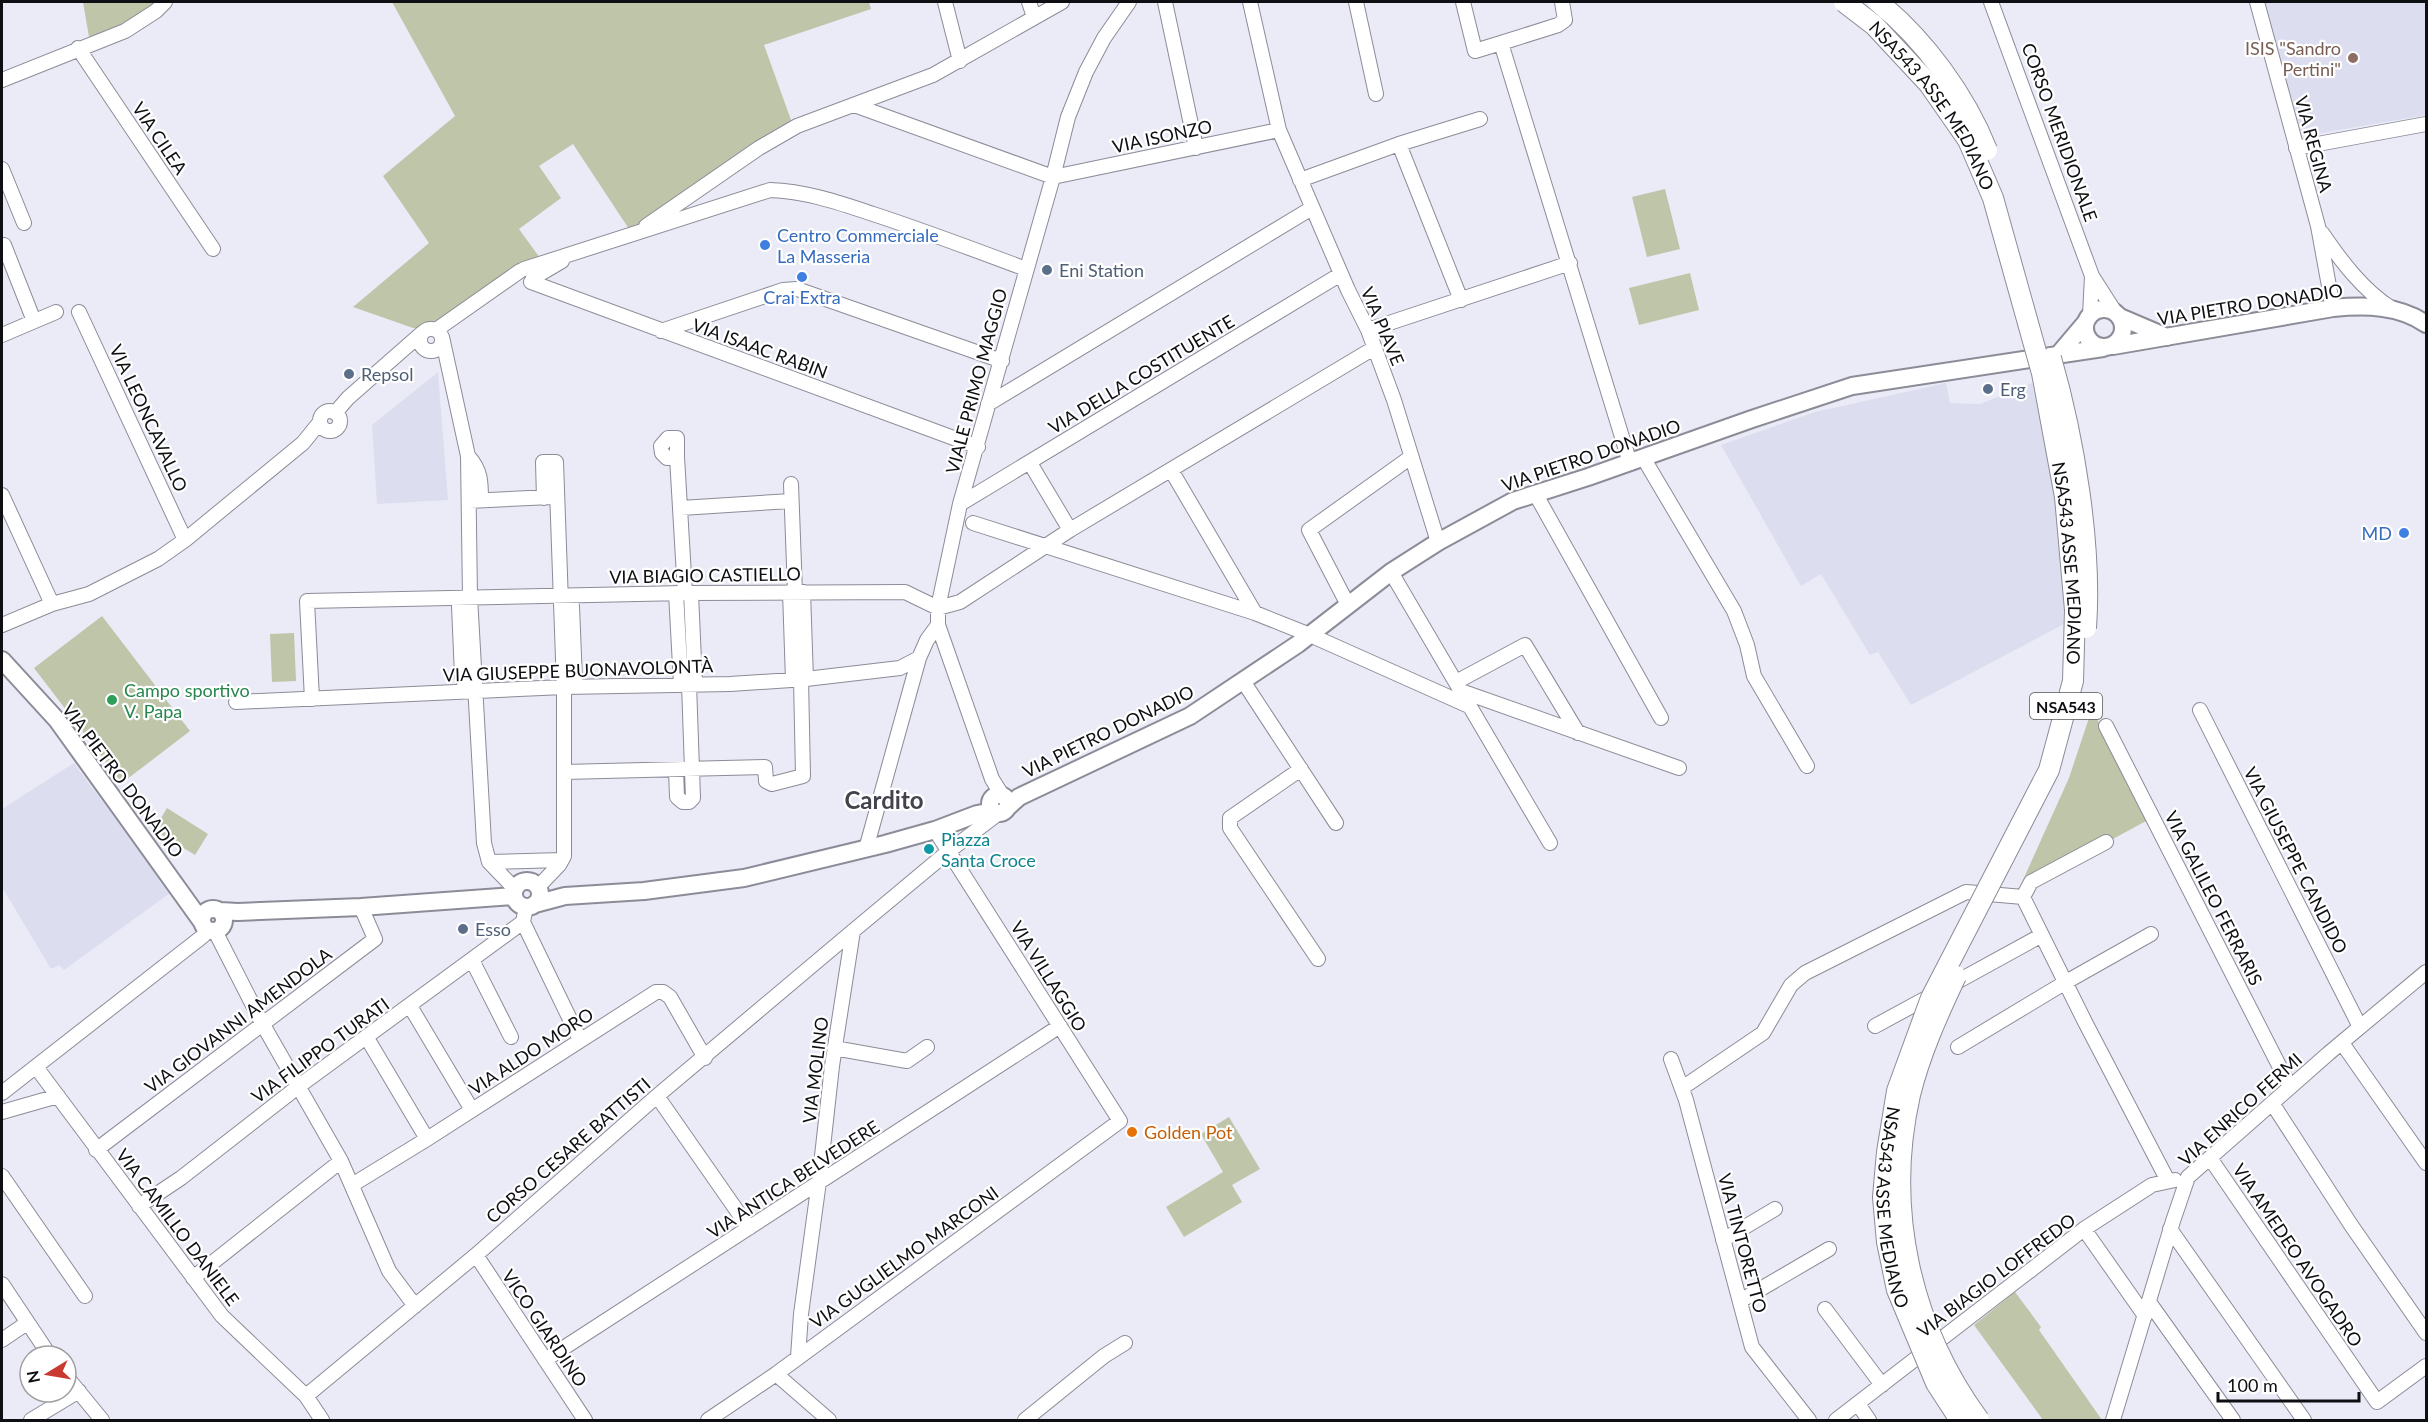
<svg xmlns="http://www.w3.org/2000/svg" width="2428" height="1422" font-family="Lato,sans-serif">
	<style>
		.built { fill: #dcdef0 }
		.green { fill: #bec5a9 }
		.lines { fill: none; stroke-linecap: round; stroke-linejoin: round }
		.minor-casing { stroke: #8b8c97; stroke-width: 16 }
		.major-casing { stroke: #8b8c97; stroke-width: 20 }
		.minor { stroke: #fff; stroke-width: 14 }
		.major { stroke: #fff; stroke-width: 16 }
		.highway-bridge-casing { stroke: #8b8c97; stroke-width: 22; stroke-linecap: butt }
		.highway-bridge { stroke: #fff; stroke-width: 20 }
		.education-dot { fill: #8d6e63; stroke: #fff; stroke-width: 2 }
		.shop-dot { fill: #3f7fe0; stroke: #fff; stroke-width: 2 }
		.service-dot { fill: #5c6f8a; stroke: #fff; stroke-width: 2 }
		.leisure-dot { fill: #2e9e5b; stroke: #fff; stroke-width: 2 }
		.culture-dot { fill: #0f9aa8; stroke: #fff; stroke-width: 2 }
		.food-dot { fill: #e8710a; stroke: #fff; stroke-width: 2 }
		.labels { text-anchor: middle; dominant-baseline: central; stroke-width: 4.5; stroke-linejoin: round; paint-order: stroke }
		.shield { fill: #fff; stroke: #565759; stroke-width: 1.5 }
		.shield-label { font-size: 16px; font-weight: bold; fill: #0e0f12 }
		.education-label { font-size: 18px; fill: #785e54; stroke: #fff; text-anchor: end }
		.street-label { font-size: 18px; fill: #0e0f12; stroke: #fff }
		.shop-label { font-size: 18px; fill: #366cbe; stroke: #fff; text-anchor: start }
		.service-label { font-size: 18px; fill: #4e5e75; stroke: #fff; text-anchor: start }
		.leisure-label { font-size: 18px; fill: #27864d; stroke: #fff; text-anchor: start }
		.culture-label { font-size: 18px; fill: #0d838f; stroke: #fff; text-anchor: start }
		.food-label { font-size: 18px; fill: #c56008; stroke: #fff; text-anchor: start }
		.district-label { font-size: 24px; font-weight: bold; fill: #42434d; stroke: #fff }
	</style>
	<rect width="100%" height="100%" fill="#eaebf7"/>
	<path class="built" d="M2265,2H2426V115L2299,137Z
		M438,372L448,500L377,504L372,425Z
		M1946,383L1950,403L1980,404L2032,383L2055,497L2067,613L2064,624L1911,705L1878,652L1870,655L1821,574L1801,586L1721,445L1815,412Z
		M74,763L170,893L64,970L59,965L51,969L2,887V809Z"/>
	<path class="green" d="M83,2H159L124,24L89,37Z
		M392,2H869L871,9L764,45L791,120L660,219L629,229L573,144L539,166L561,198L519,229L540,258L499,279L426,328H413L353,307L429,243L383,176L455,116Z
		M1665,189L1680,249L1647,257L1632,197Z
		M1690,273L1699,310L1639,325L1629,288Z
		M102,616L190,731L122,783L34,668Z
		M294,633L296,681L272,682L270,634Z
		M2092,709L2148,820L2111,840L2106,834L2026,880H2023L2069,778Z
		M167,808L208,834L195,855L154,830Z
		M1229,1117L1260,1169L1232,1185L1242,1202L1184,1237L1166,1207L1223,1172L1201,1134Z
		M2015,1292L2041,1327L2039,1330L2102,1420H2043L1974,1325Z"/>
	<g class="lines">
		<g class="minor-casing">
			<path id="minor" d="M945,2L960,61
				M1029,2L1034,17
				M1165,2L1196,148
				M1250,2L1279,130L1348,290L1368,330L1394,400L1438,542
				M1356,2L1376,94
				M1463,2L1475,51L1501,43
				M1562,2L1565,20L1558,25L1501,43L1630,463
				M1991,2L2092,276L2115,312
				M2257,2L2318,226L2333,308
				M78,48L213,249
				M2,80L125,31L156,11L165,2
				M854,105L1053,177L1279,130
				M1399,144L1461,300
				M2296,148L2426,124
				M2,169L24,223
				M1300,180L1399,144L1480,119
				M646,226L759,148L797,126L933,75L1062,2
				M2322,233C2341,261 2363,290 2391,308
				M2,246L4,245L34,321
				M524,269L770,190C805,191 840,203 873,214C925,231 975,250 1026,269
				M533,278L562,261
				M531,282L978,447
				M79,312L185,540
				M2090,315L2092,276
				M420 340a11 11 0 1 1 22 0a11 11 0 1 1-22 0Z
				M436,330L520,271
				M1368,330L1570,263
				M661,331L783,290L797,289L1002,361
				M2,335L56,312
				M442,337L468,456L470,597L484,843L489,862L515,889
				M988,404L1312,208
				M320 421a10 10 0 1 1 20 0a10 10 0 1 1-20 0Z
				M335,413L348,398L422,333
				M668,438H677V457L667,458L662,453L661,446Z
				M468,456C481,470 481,482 481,500
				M677,457L685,593
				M1644,459L1734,611L1747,645L1754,676L1807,766
				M1030,463L1070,530
				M1171,470L1255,613
				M791,484L795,592
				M1535,493L1661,718
				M2,495L52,604
				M469,501L551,497
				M960,504L1341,274
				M681,508L791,501
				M973,523L1255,613L1310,635L1469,706
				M1391,572L1550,843
				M790,592L793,680
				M803,592L806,679
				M676,593L681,684
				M691,593L695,684
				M562,595L569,599L572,606L575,681L564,687
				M470,597L459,606L462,676L465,685L474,691
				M1348,605L1309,530L1411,457
				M2,625L52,604L89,594L158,559L185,540L303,443L320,422
				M1243,681L1336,823
				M1456,682L1525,645L1578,733
				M1461,691L1679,768
				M312,699L307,601L685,593L905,592L938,608L960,602L1070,530L1374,348
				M236,702L564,687L730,684L806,679L900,668L919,658
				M2200,710L2360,1027
				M2106,726L2290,1087
				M1301,769L1230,818V828L1318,959
				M676,770L677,797L683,802H689L693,798L689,684
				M564,772L765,767L766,781L772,784L803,776L801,679
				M1002,795L992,779L938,625V608L960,504L1053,177L1068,117L1086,72L1104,38L1129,2
				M866,849L919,658L927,640L938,625
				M489,862L562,860
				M538,887L559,865L564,856V687L556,462H543L544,498
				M2023,897L2031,882L2106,842
				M523,922L580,1040
				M523,922L526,907
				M215,931L262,1023L341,1161L389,1271L415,1306
				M472,960L511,1037
				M1951,985L2042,935
				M410,1006L472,1110
				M1875,1026L1934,994
				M367,1038L427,1139
				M2342,1043L2426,1163
				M1958,1047L2066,982L2151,934
				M834,1048L907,1061L927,1047
				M1671,1059L1686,1100L1752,1347L1809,1420
				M36,1067L222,1316L306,1396L322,1420
				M1682,1088L1763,1033L1791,985L1805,973L1966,892L2023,897L2085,1022L2168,1181
				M2,1093L203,936L208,930
				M657,1096L749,1228
				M2272,1103L2351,1225L2426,1333
				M2,1112L58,1096
				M96,1150L375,939L361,907
				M2210,1158L2377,1402L2426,1366
				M2,1176L85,1296
				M352,1185L427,1139L656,992H663L670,997L705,1058
				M139,1206L181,1178L299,1086L523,922
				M2084,1229L2145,1316
				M2170,1229L2304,1420
				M1723,1240L1775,1209
				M476,1255L585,1420
				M193,1278L341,1161
				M2,1284L50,1356
				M1740,1301L1829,1249
				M2149,1302L2233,1420
				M1825,1309L1882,1385
				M2,1340L27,1323
				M798,1357L801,1314L820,1174L832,1066L853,931
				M545,1360L1060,1026
				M776,1374L829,1420
				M66,1376L102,1420
				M306,1396L476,1255L657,1096L853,931L949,851L999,813
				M1858,1404L1869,1420
				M31,1420L79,1391
				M708,1420L776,1374L1120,1121L935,830
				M1025,1420L1104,1356L1125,1343
				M1836,1420L2084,1229L2152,1185L2175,1180
				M2113,1420L2173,1221L2188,1177L2329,1053L2426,972"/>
		</g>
		<g class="major-casing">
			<path id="major" d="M2085 328a19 19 0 1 1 38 0a19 19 0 1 1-38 0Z
				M2120,317L2167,337
				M2113,346L2333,308C2365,305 2399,305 2426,324
				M2058,355L2086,322
				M2,660L57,720L202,922
				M990 804a9 9 0 1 1 18 0a9 9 0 1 1-18 0Z
				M1008,807L1019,797L1190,716L1298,644L1391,572L1438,542L1513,501L1588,477L1752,419L1852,386L2103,348
				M514 894a13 13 0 1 1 26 0a13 13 0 1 1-26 0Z
				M535,904L565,896L644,891L744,878L885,844L935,830L977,814L993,811
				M202 920a11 11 0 1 1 22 0a11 11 0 1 1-22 0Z
				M220,911L238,912L361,907L514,896"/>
		</g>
		<use href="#minor" class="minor"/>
		<use href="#major" class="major"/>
		<g class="highway-bridge-casing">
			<g id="highway-bridge">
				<path id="s1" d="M1844,2L1874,25L1929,84L1968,140L1993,198L2042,373L2065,497L2075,610L2073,681L2049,770L1931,998L1897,1091L1887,1152L1883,1197L1887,1242L1897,1290L1936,1383L1960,1420"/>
				<path d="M1878,2C1924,39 1965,95 1987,150"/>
				<path d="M2051,358C2074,438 2092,545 2086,628"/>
				<path d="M1956,976C1938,1014 1920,1054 1910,1095C1884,1210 1911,1327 1979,1420"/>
			</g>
		</g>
		<use href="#highway-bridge" class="highway-bridge"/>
	</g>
	<circle class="education-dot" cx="2353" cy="58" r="6"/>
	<g class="shop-dot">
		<circle cx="765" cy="245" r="6"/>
		<circle cx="802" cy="277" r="6"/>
		<circle cx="2404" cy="533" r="6"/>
	</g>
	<g class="service-dot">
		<circle cx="1047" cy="270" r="6"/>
		<circle cx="349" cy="374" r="6"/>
		<circle cx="1988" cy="389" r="6"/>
		<circle cx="463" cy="929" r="6"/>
	</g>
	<circle class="leisure-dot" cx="112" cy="700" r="6"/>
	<circle class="culture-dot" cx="929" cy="849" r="6"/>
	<circle class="food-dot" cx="1132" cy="1132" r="6"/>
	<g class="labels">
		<rect class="shield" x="2030" y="693" width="72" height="26" rx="4.5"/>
		<g class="shield-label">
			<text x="2066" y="706">NSA543</text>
		</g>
		<g class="education-label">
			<text x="2341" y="48">ISIS "Sandro<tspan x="2341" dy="21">Pertini"</tspan></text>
		</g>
		<g class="street-label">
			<text stroke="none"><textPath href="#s1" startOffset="138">NSA543 ASSE MEDIANO</textPath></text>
			<text transform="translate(2060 132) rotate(70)">CORSO MERIDIONALE</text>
			<text transform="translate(1162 136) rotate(-12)">VIA ISONZO</text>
			<text transform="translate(160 138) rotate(56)">VIA CILEA</text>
			<text transform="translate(2314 144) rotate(75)">VIA REGINA</text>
			<text transform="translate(2250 304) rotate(-9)">VIA PIETRO DONADIO</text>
			<text transform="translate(1383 326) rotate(67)">VIA PIAVE</text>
			<text transform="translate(760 348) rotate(20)">VIA ISAAC RABIN</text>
			<text transform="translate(1141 374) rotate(-31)">VIA DELLA COSTITUENTE</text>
			<text transform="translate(976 381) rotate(-75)">VIALE PRIMO MAGGIO</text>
			<text transform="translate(149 418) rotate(65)">VIA LEONCAVALLO</text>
			<text transform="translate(1591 455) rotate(-19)">VIA PIETRO DONADIO</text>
			<text stroke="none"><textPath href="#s1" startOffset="624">NSA543 ASSE MEDIANO</textPath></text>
			<text transform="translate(705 575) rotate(-1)">VIA BIAGIO CASTIELLO</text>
			<text transform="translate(578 670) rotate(-2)">VIA GIUSEPPE BUONAVOLONTÀ</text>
			<text transform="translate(1108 731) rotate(-26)">VIA PIETRO DONADIO</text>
			<text transform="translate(123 780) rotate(53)">VIA PIETRO DONADIO</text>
			<text transform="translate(2296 860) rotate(63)">VIA GIUSEPPE CANDIDO</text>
			<text transform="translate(2214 898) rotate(63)">VIA GALILEO FERRARIS</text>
			<text transform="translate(1049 976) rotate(58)">VIA VILLAGGIO</text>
			<text transform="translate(238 1020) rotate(-37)">VIA GIOVANNI AMENDOLA</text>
			<text transform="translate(320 1050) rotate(-36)">VIA FILIPPO TURATI</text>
			<text transform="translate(531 1051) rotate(-33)">VIA ALDO MORO</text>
			<text transform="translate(815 1070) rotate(-83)">VIA MOLINO</text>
			<text transform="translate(2240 1109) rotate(-42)">VIA ENRICO FERMI</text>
			<text transform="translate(568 1150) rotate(-41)">CORSO CESARE BATTISTI</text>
			<text transform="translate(793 1179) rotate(-33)">VIA ANTICA BELVEDERE</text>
			<text stroke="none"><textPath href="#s1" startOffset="1308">NSA543 ASSE MEDIANO</textPath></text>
			<text transform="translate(178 1227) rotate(53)">VIA CAMILLO DANIELE</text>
			<text transform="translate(1743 1243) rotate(75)">VIA TINTORETTO</text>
			<text transform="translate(2298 1255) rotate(56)">VIA AMEDEO AVOGADRO</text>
			<text transform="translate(904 1257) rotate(-36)">VIA GUGLIELMO MARCONI</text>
			<text transform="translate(1996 1275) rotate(-37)">VIA BIAGIO LOFFREDO</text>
			<text transform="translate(545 1328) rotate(56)">VICO GIARDINO</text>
		</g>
		<g class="shop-label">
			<text x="777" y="235">Centro Commerciale<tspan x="777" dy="21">La Masseria</tspan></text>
			<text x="802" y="297" text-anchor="middle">Crai Extra</text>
			<text x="2392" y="533" text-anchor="end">MD</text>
		</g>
		<g class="service-label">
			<text x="1059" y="270">Eni Station</text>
			<text x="361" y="374">Repsol</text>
			<text x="2000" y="389">Erg</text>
			<text x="475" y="929">Esso</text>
		</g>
		<g class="leisure-label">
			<text x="124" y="690">Campo sportivo<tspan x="124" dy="21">V. Papa</tspan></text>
		</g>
		<g class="culture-label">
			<text x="941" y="839">Piazza<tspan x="941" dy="21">Santa Croce</tspan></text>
		</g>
		<g class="food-label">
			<text x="1144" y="1132">Golden Pot</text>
		</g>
		<g class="district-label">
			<text x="884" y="799">Cardito</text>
		</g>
	</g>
	<rect width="2428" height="1422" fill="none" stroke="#0e0f12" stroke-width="6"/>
	<g transform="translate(48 1374) rotate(259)"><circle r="28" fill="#ffffff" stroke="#9f9fa0" stroke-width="1.5"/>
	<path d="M0-4.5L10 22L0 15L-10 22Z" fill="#c93b31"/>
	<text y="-9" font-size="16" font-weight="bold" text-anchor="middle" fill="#0e0f12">N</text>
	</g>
	<path d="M2218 1392v9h141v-9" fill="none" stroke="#0e0f12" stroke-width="3"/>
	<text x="2227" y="1392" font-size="18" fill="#0e0f12" stroke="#ffffff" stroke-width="4.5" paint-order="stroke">100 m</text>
</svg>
